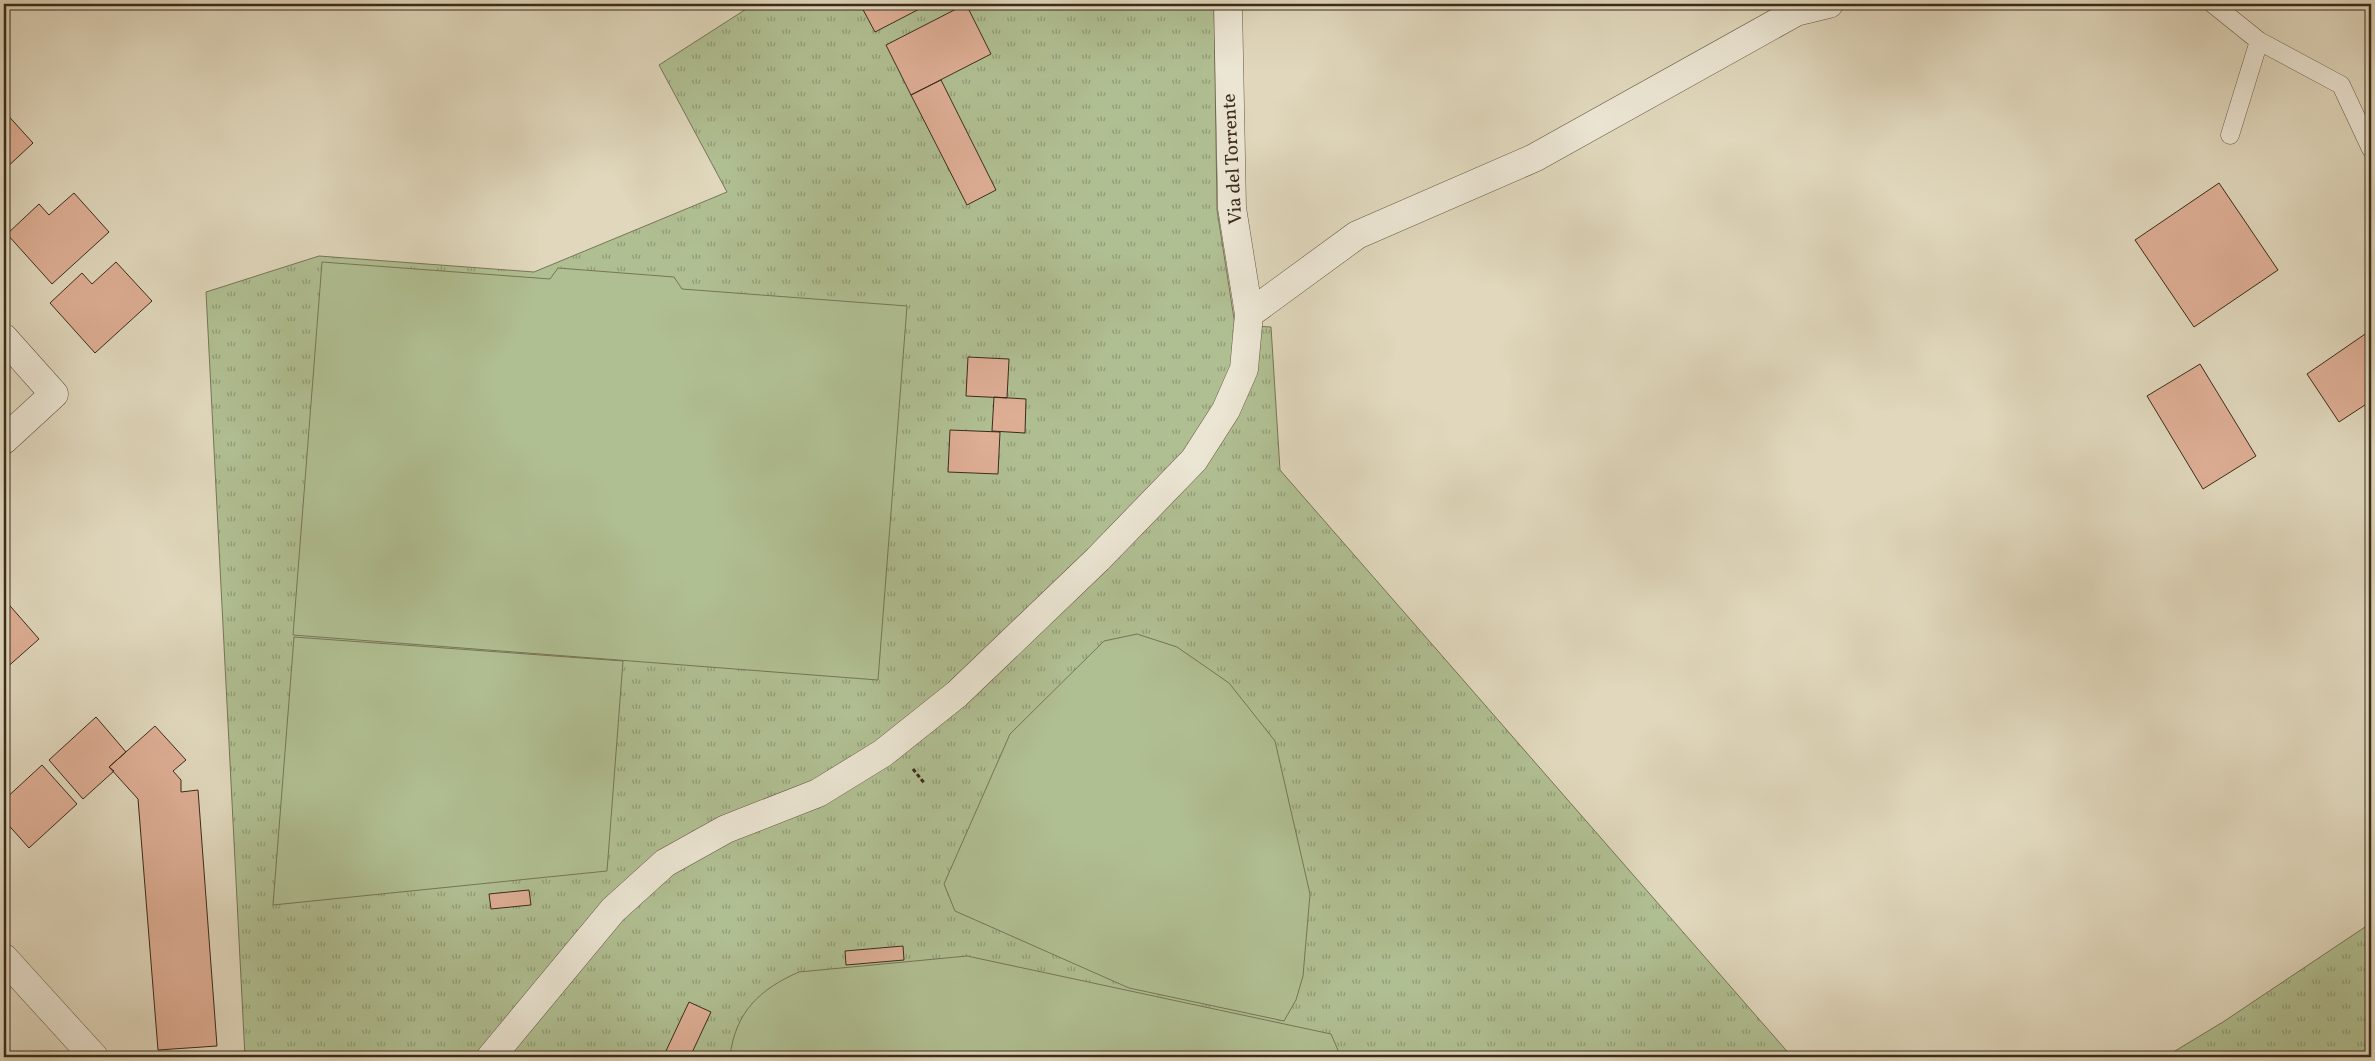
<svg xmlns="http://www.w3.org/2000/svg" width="2375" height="1061" font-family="Vollkorn,serif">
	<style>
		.grass { fill: url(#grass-tufts); stroke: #767656 }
		.pitch { fill: #b0bf92; stroke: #767656 }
		.building { fill: #deae95; stroke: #3b2c1a }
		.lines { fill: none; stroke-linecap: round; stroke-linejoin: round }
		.lane-casing { stroke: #645742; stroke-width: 19 }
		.street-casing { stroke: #645742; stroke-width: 29 }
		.path { stroke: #3b2c1a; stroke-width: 3; stroke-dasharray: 4 2.5; stroke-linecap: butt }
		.lane { stroke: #ebe5d3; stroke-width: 18 }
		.street { stroke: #ebe5d3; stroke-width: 28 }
		.labels { text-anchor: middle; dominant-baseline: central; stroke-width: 4; stroke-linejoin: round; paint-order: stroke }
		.street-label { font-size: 19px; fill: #3b2c1a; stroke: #ebe5d3 }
	</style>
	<defs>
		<pattern id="grass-tufts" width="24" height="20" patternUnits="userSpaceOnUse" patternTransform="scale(1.25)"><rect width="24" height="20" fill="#b0bf92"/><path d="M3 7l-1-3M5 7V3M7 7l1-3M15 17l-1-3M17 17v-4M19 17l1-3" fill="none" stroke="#909b76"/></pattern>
	</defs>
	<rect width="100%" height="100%" fill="#e0d7bc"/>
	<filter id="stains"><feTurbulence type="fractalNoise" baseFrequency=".004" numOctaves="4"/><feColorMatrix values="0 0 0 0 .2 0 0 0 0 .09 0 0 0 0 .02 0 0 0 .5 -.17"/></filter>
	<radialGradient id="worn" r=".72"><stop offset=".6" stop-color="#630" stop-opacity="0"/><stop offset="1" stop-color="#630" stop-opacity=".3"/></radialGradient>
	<path class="grass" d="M754,4H1214L1217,210L1235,325L1271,327L1280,470L1792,1057H245L206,292L319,256L534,272L727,192L659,65Z
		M2371,923V1057H2165L2223,1022Z"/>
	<path class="pitch" d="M322,262L550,279L558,268L674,277L682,289L907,306L878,680L293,635Z
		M1137,634L1177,647L1229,683L1275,741L1310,894L1303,976L1296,1000L1284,1021L1129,988L955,911L944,884L1010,734L1104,641Z
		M294,637L623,661L607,871L273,905Z
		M967,956L1331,1034L1341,1057H730C735,1012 760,989 799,972Z"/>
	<path class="building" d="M860,4H929L875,32Z
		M966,4L991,54L911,95L886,45Z
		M941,80L996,190L967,205L911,95Z
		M4,111L33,143L4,170Z
		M2219,183L2278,270L2194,327L2135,240Z
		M74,193L109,232L52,284L7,234L39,204L49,215Z
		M116,262L152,301L95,353L50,303L82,273L92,284Z
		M2371,330V401L2339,422L2307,374Z
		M968,357L1009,359L1007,398L966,396Z
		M2200,364L2256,456L2203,489L2147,396Z
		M994,397L1026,399L1025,433L992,431Z
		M950,430L1000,432L998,474L948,472Z
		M4,599L39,639L4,670Z
		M96,717L126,752L109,767L114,771L83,799L49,760Z
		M155,726L186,760L173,771L181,780V792L198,790L217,1046L158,1050L138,799L109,767Z
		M42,765L77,804L29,848L4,820V800Z
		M529,890L531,905L491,909L489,894Z
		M903,946L904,960L846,965L845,951Z
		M689,1002L711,1012L690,1057H675L665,1053Z"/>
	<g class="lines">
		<g class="lane-casing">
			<path id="lane" d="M2213,4L2259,41L2341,85L2371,149
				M2230,135L2259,41"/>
		</g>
		<g class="street-casing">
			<path id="street" d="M1249,314L1357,235L1534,158L1796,12L1829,4
				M4,338L54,394L4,440
				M4,958L94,1057
				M491,1057L613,910L665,863L726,829L818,793L883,753L957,694L1098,559L1194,460L1226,410L1244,369L1249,314L1232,208L1228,4"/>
		</g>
		<path class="path" d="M913,769L925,784"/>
		<use href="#lane" class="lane"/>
		<use href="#street" class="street"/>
	</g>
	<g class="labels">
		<g class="street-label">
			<text transform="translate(1233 159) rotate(-93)">Via del Torrente</text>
		</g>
	</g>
	<rect width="2375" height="1061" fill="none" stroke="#e0d7bc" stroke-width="20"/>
	<rect x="5" y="5" width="2365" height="1051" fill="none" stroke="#3b2c1a" stroke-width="2.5"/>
	<rect x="10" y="10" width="2355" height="1041" fill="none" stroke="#3b2c1a"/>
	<rect width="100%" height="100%" filter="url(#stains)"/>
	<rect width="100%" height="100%" fill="url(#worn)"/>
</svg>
